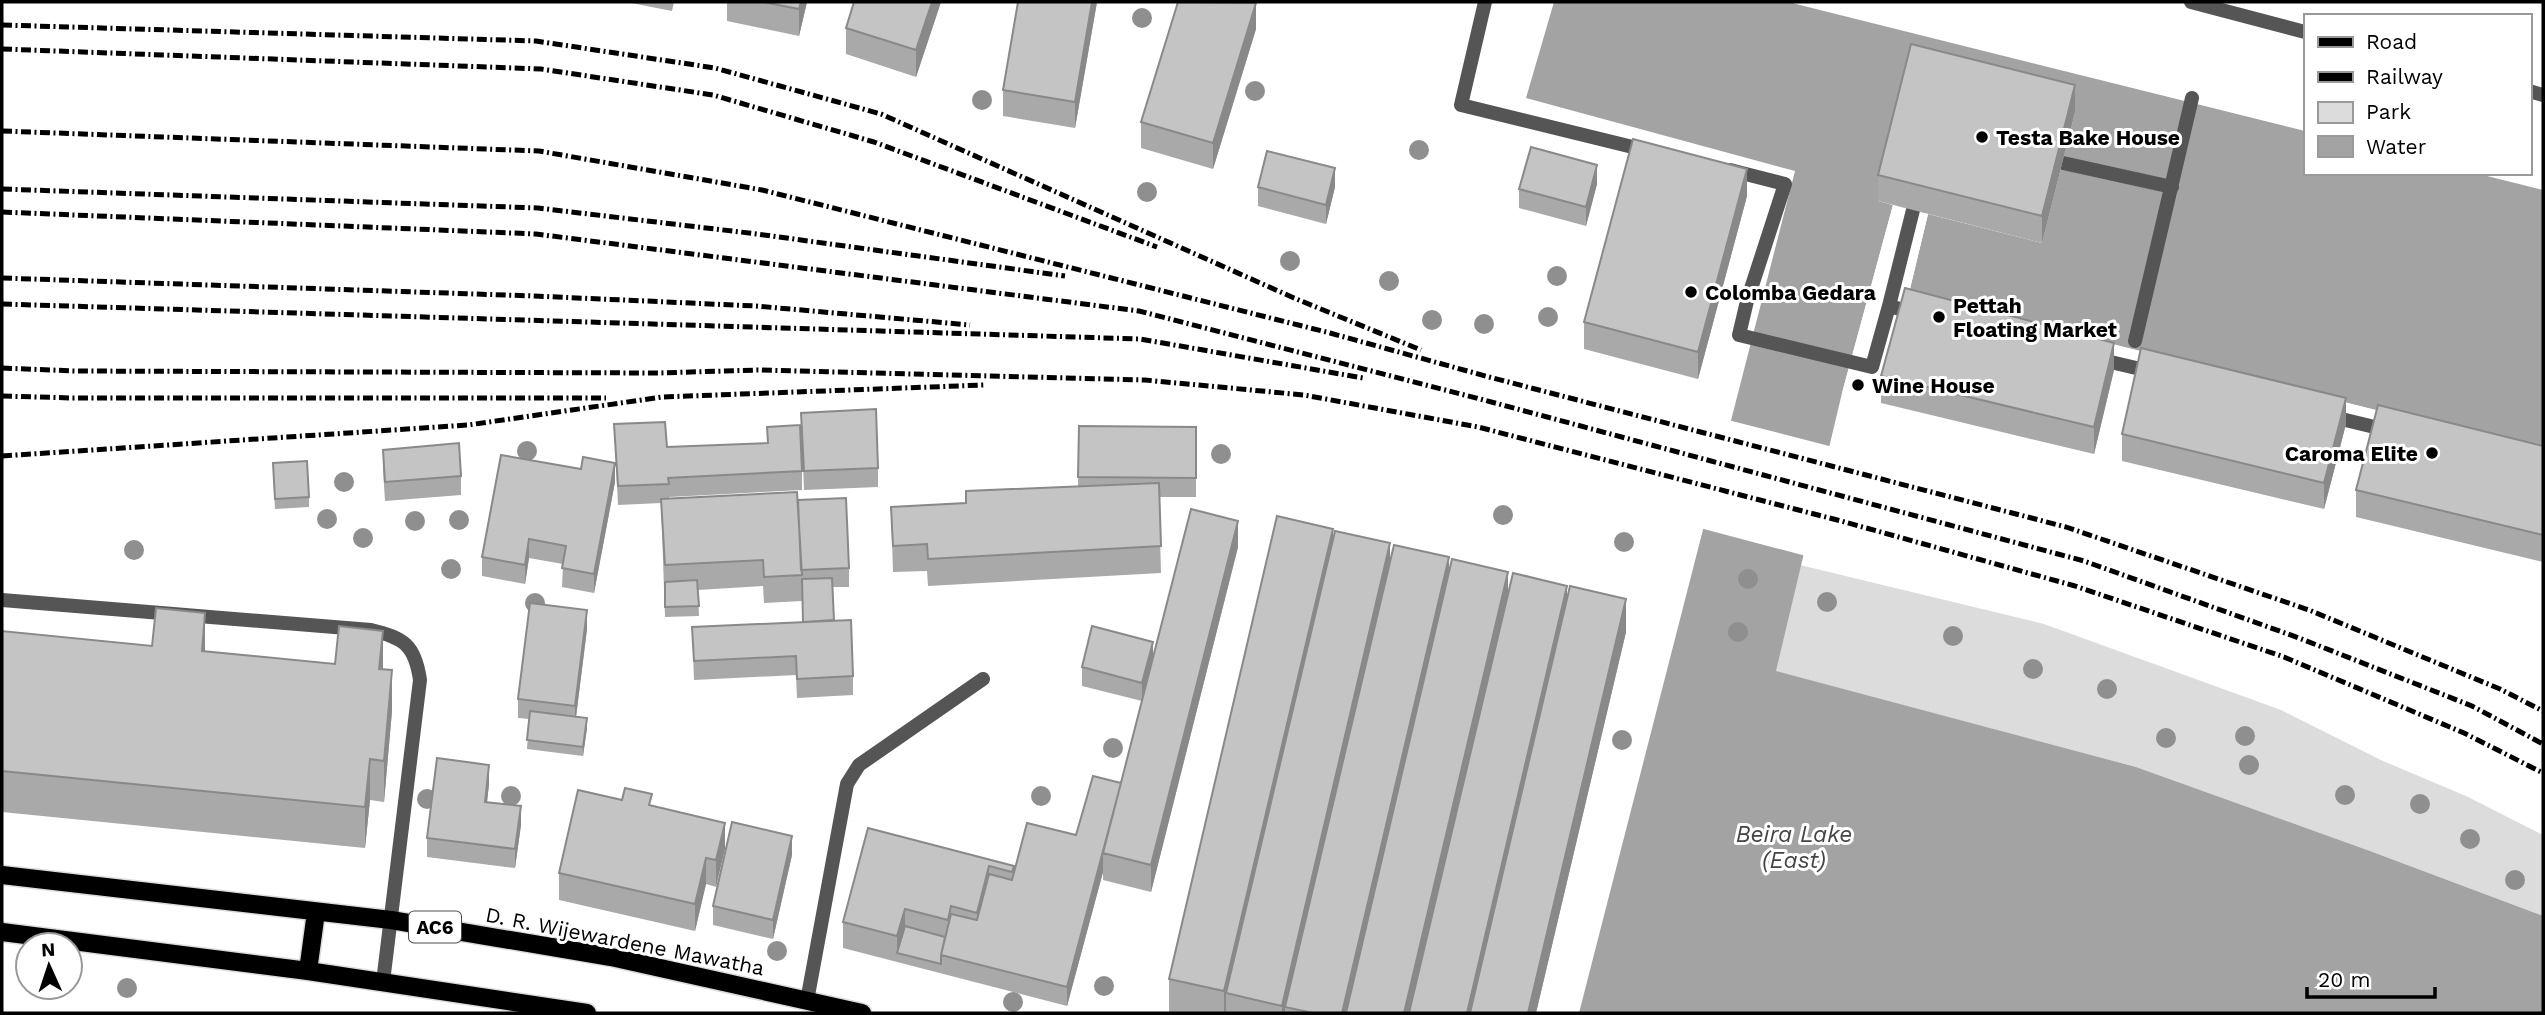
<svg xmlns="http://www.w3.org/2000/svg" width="2545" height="1015" font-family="'Work Sans',sans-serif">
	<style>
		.green { fill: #dcdcdc }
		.water { fill: #a3a3a3 }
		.pier { fill: #fff }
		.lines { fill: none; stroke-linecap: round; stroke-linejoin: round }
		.primary-casing { stroke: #dbdbdb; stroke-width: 21 }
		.service { stroke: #555; stroke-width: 14 }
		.pedestrian { stroke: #555; stroke-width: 14 }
		.tertiary { stroke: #555; stroke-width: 14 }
		.primary { stroke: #000; stroke-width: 18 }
		.rail { stroke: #000; stroke-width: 5; stroke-dasharray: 10 3.5 2 3.5; stroke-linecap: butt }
		.tree { fill: #8f8f8f }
		.wall { fill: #a9a9a9 }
		.shaded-wall { fill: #898989 }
		.building { fill: #c4c4c4; stroke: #898989; stroke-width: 2 }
		.poi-dot { fill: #000; stroke: #fff; stroke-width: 2.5 }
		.labels { text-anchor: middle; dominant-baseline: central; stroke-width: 6; stroke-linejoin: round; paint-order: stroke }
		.shield { fill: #fff; stroke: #4c4c4c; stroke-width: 2 }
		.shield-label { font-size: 19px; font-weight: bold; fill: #000 }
		.poi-label { font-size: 21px; font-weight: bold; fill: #000; stroke: #fff; text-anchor: start }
		.street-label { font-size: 21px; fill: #000; stroke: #fff }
		.water-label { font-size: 23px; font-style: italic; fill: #444; stroke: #fff }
	</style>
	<rect width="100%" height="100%" fill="#fff"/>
	<path class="green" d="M1800,565L2044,624L2281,710L2383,761L2466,796L2543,835V916L2370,851L2136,767L1775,671Z"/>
	<path class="water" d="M1554,2H1788L2305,131V173H2475L2543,190V452L2120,346L1910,289L1928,214L1878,201L1893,205L1842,393L1776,671L2136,767L2370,851L2543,916V1013H1579L1795,171L1526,98Z"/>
	<path class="pier" d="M1911,71L2075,112L2042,243L1928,214L1910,289L2120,346L2543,452V455L2119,349L1908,292L1906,288L1924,213L1897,206L1845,394L1842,393L1893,205L1878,201Z
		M1728,420L1833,447L1806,556L1700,528Z"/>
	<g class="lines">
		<g class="primary-casing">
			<path id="primary" d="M2,875L391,920L611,957L862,1013
				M2,932L308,971L587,1013
				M308,971L316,912"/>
		</g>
		<path class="service" d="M2,600L371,630C404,638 415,645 420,680L383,982
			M807,1001L847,784L859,765L983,679"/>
		<path class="pedestrian" d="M1485,2L1461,105L1649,151
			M2063,163L2172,187
			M1730,170L1785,184L1747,301L1739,335L1872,367L1889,306L1915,313
			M1889,306L1913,210
			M2135,341L2192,98
			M2098,359L2153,372
			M2329,416L2391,431"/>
		<path class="tertiary" d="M2191,2L2305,32
			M2529,91L2543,95"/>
		<use href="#primary" class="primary"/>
		<path class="rail" d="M2,25L536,41L715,68L881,114L1294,298L1421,350
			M2,49L541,69L713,95L874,142L1157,247
			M2,131L539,151L762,190L1330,333L1489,377L2066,527L2309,610L2500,689L2543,711
			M2,189L538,208L757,234L1065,276
			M2,212L536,234L1139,311L1480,399L2084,561L2299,638L2472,706L2543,744
			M2,278L534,296L756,306L970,325
			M2,304L1140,339L1363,378
			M2,368L75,371L658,373L758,370L1145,380L1304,395L1478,427L1841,521L2075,586L2284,657L2464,733L2543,773
			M2,396L73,398H606
			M2,456L468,425L662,397L984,385"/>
	</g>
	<g class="tree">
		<circle cx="1142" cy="18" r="10"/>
		<circle cx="1255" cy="91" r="10"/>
		<circle cx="982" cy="100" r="10"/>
		<circle cx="1419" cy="150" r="10"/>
		<circle cx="1147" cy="192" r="10"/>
		<circle cx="1290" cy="261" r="10"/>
		<circle cx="1557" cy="276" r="10"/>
		<circle cx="1389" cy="281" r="10"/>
		<circle cx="1548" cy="317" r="10"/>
		<circle cx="1432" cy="320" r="10"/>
		<circle cx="1484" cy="324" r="10"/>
		<circle cx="527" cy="451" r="10"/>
		<circle cx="1221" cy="454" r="10"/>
		<circle cx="344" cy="482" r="10"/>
		<circle cx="1503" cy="515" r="10"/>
		<circle cx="327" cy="519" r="10"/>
		<circle cx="459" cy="520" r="10"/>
		<circle cx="415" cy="521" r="10"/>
		<circle cx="363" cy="538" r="10"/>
		<circle cx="1624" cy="542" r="10"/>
		<circle cx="134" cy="550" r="10"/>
		<circle cx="451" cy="569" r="10"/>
		<circle cx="1748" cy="579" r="10"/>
		<circle cx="1827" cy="602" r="10"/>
		<circle cx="535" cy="603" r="10"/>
		<circle cx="1738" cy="632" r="10"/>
		<circle cx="1953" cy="636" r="10"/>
		<circle cx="2033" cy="669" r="10"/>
		<circle cx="2107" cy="689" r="10"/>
		<circle cx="2245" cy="736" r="10"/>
		<circle cx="2166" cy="738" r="10"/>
		<circle cx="1622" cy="740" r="10"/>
		<circle cx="1113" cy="748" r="10"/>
		<circle cx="2249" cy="765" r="10"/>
		<circle cx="2345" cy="795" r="10"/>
		<circle cx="511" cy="796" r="10"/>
		<circle cx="1041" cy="796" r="10"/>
		<circle cx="427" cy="799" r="10"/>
		<circle cx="2420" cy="804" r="10"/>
		<circle cx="2470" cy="839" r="10"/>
		<circle cx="2515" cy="880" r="10"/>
		<circle cx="777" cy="951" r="10"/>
		<circle cx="1104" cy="986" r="10"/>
		<circle cx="127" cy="988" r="10"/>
		<circle cx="1013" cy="1002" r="10"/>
	</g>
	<path class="wall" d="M626,2H674L672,11Z
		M727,2H807L799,36L727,21Z
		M941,2L916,77L846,54V28Z
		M1018,2H1097L1075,128L1003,116V90Z
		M1256,29L1213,169L1141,148V122Z
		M2075,112L2042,243L1878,201V175Z
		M1597,184L1586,226L1519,208V189Z
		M1258,187H1335L1326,224L1258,206Z
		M1747,196L1698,379L1584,349V322Z
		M2114,370L2094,454L1881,403V376Z
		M801,413L878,468V487L804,490Z
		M614,424L667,447L767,443V427L802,471V490L669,497V498L798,500L849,568V587H833L834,620L853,676V695L797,698L796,675L694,680L692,627L802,622V601L764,603L763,586L698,590L699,616L665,617L661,503L618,505Z
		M2346,424L2324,509L2122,461V434Z
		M1079,426L1196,427V497H1159L1161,573L928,586L927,571L893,572L891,507L966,503V491L1078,486Z
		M2543,446V562L2356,517V490Z
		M383,450L461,476V495L385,501L383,469Z
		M273,473L309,497V507L275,509Z
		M615,482L594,593L562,587L563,564L529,558L525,584L482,576V557Z
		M1333,541L1390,561L1449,575L1508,595L1567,599L1626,632L1536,1013H1176L1169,1012V979Z
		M1238,547L1151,892L1103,880V872L1067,1006L843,948V922L868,828L1014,873L1076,835L1121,783L1142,701L1082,686V667L1153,657Z
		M587,629L576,717L587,728L583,756L527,749L529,719L518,718V699Z
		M2,631L383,669L392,711L384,802L370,800L365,848L2,812Z
		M489,784L487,802L521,825L515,868L427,857V838Z
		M622,800L725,823L716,887L706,884L695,931L559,900V873Z
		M792,855L773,939L713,925V906Z"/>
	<path class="shaded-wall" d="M801,2H807L799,36V9Z
		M932,2H941L916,77V50Z
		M1092,2H1097L1075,128V102Z
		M1256,3V29L1213,169V143Z
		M2075,85V112L2042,243V216Z
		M1597,165V184L1586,226V207Z
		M1335,168V187L1326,224V205Z
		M1747,169V196L1698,379V352Z
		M2114,343V370L2094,454V427Z
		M2346,398V424L2324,509V483Z
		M615,463V482L594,593V574Z
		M1238,521V547L1151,892V865Z
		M1333,529V562L1226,993V1013H1224V991Z
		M529,539V558L525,584V565Z
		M1390,543V576L1285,1007V1013H1282V1006Z
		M1449,557V590L1350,1013H1342Z
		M1508,572V605L1412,1013H1404Z
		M1567,586V619L1475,1013H1467Z
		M1626,599V632L1536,1013H1528Z
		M587,610V629L575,725V706Z
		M205,613V655L202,651Z
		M383,631V672L379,669Z
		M1153,642V660L1142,702V683Z
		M392,670V711L384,802V761Z
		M587,718V728L583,756V747Z
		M370,759V800L365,848V807Z
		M489,765V784L485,821V802Z
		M1122,783L1103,853V872L1067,1006V987Z
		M521,806V825L515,868V849Z
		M725,823V849L716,887V860Z
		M792,836V855L773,939V920Z
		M706,858V884L695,931V904Z
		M989,866V893L977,939V913Z
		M905,909V936L897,953V936Z"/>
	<path class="building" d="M763,2H801L799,9Z
		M854,2H932L916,50L846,28Z
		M1018,2H1092L1075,102L1003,90Z
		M1178,2L1256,3L1213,143L1141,122Z
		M1911,44L2075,85L2042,216L1878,175Z
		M1633,139L1747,169L1698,352L1584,322Z
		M1531,147L1597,165L1586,207L1519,189Z
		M1267,151L1335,168L1326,205L1258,187Z
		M1905,288L2114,343L2094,427L1881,376Z
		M2141,348L2346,398L2324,483L2122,434Z
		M2378,405L2543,446V535L2356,490Z
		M876,409L878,468L804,471L801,413Z
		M665,422L667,447L768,443L767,427L800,425L802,471L668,478L669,484L618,486L614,424Z
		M1079,426L1196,427V478L1078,477Z
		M459,443L461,476L385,482L383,450Z
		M501,455L581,469L583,457L615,463L594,574L562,568L566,546L529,539L525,565L482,557Z
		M307,461L309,497L275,499L273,463Z
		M1159,483L1161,546L928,559L927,544L893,546L891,507L966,503V491Z
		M797,492L802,575L764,577L763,560L665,565L661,499Z
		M846,498L849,568L801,570L798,500Z
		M1191,509L1238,521L1151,865L1103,853Z
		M1277,516L1333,529L1224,991L1169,979Z
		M1335,531L1390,543L1282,1006L1226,993Z
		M1394,545L1449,557L1342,1013H1313L1285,1007Z
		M1452,559L1508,572L1404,1013H1346Z
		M1513,573L1567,586L1467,1013H1409Z
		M832,578L834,620L803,622L802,579Z
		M697,580L699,606L665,607V582Z
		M1570,586L1626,599L1528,1013H1470Z
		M530,603L587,610L575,706L518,699Z
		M156,608L205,613L202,651L335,664L339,626L383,631L379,669L392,670L384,761L370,759L365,807L2,771V631L152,646Z
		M851,620L853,676L797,679L796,656L694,661L692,627Z
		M1092,626L1153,642L1142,683L1082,667Z
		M530,711L587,718L583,747L527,740Z
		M437,758L489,765L485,802L521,806L515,849L427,838Z
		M1093,776L1121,783L1067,987L941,955L951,914L977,920L989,874L1012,880L1027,823L1076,835Z
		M625,788L652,794L649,805L725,823L716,860L706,858L695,904L559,873L578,790L622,800Z
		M732,822L792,836L773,920L713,906Z
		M868,828L1014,866L1012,872L989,866L977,913L951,906L948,920L905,909L897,936L843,922Z
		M905,926L945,937L941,955V964L897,953Z"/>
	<g class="poi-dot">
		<circle cx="1982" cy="137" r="7"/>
		<circle cx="1691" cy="292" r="7"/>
		<circle cx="1939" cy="317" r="7"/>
		<circle cx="1858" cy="385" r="7"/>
		<circle cx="2432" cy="453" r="7"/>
	</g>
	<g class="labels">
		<rect class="shield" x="409" y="911.5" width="52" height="31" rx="5"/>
		<g class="shield-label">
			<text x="435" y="927">AC6</text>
		</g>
		<g class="poi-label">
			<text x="1996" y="137">Testa Bake House</text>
			<text x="1705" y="292">Colomba Gedara</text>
			<text x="1953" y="305">Pettah<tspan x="1953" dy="24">Floating Market</tspan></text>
			<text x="1872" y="385">Wine House</text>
			<text x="2418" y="453" text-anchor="end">Caroma Elite</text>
		</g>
		<g class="street-label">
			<text transform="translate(625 941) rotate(11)">D. R. Wijewardene Mawatha</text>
		</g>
		<g class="water-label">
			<text x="1794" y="834">Beira Lake<tspan x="1794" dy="26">(East)</tspan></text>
		</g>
	</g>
	<rect width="2545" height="1015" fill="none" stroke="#000000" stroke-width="7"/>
	<rect x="2304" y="14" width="228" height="161" fill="#ffffff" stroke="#999999" stroke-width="2"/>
	<rect x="2318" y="37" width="35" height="10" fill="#000000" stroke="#999999" stroke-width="2"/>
	<text x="2366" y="49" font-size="21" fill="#000000">Road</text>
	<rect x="2318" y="72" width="35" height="10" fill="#000000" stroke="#999999" stroke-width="2"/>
	<text x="2366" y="84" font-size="21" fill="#000000">Railway</text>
	<rect x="2318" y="102" width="35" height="21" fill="#dcdcdc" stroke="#999999" stroke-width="2"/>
	<text x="2366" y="119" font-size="21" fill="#000000">Park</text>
	<rect x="2318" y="136" width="35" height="21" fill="#a3a3a3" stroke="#999999" stroke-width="2"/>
	<text x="2366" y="154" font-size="21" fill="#000000">Water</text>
	<g transform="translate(49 966) rotate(357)"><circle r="33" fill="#ffffff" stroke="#999999" stroke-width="2"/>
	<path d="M0-5L12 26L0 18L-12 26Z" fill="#000000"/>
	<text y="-10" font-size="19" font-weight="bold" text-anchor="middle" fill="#000000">N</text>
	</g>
	<path d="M2307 987v10h128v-10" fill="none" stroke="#000000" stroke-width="3.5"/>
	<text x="2318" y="987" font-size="21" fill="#000000" stroke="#ffffff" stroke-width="5" paint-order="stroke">20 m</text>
</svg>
